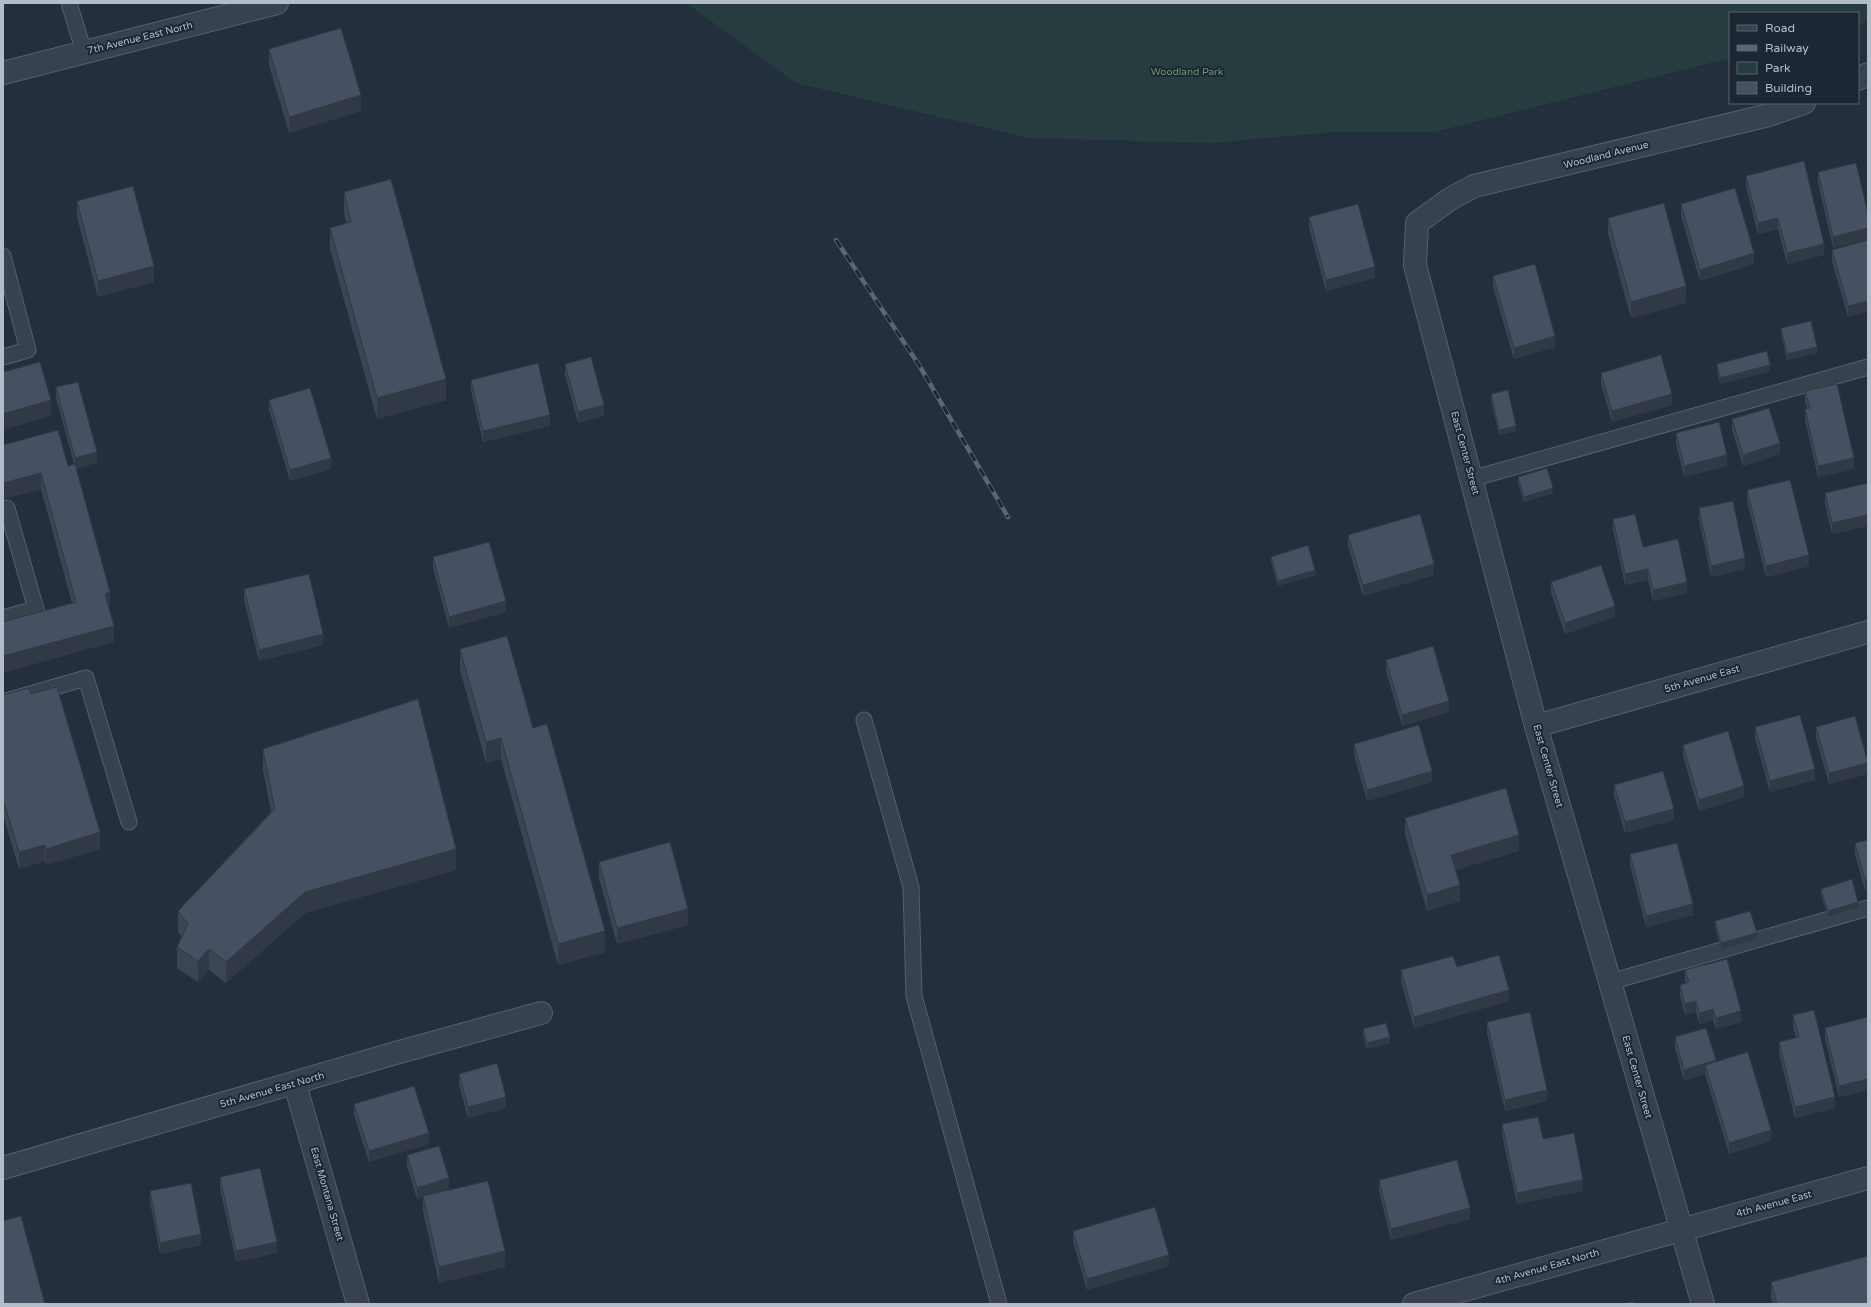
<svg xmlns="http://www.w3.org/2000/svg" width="1871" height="1307" font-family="'Varela Round',sans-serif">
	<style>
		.green { fill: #263c3f }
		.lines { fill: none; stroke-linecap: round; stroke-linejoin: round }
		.service-casing { stroke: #565f6c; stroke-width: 17 }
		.minor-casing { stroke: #565f6c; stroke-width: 24 }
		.tertiary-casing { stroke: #565f6c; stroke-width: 24 }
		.service { stroke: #38414e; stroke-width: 15 }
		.minor { stroke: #38414e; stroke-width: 22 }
		.tertiary { stroke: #38414e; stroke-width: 22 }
		.rail-casing { stroke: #5a6575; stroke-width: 4.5 }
		.rail { stroke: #1d2633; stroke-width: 3; stroke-dasharray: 9; stroke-linecap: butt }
		.wall { fill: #3b4654 }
		.shaded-wall { fill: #303945 }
		.building { fill: #455162; stroke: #303945 }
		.labels { text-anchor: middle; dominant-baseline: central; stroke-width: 4; stroke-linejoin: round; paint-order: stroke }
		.street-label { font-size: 10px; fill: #b4bcc9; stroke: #1d2633 }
		.park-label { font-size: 10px; fill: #6b9a76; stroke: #1d2633 }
	</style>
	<rect width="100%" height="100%" fill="#242f3e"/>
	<path class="green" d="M686,3H1868V20L1858,27V13H1730V58L1434,132H1333L1212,143L1029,138L796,83Z"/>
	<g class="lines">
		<g class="service-casing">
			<path id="service" d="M69,3L84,52
				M3,256L28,350L3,357
				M1471,479L1868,367
				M3,509L7,508L36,609L3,618
				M3,702L86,678L129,822
				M864,720L911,887L914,996L999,1304
				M1610,982L1868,908"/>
		</g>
		<g class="minor-casing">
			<path id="minor" d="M3,73L277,3
				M1536,726L1868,632
				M295,1084L358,1304
				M3,1168L392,1054L541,1013"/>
		</g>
		<g class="tertiary-casing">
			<path id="tertiary" d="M1858,79L1868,74
				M1414,1304L1868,1178
				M1703,1304L1536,726L1415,265L1417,223L1450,199L1474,186L1769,115L1804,103"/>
		</g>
		<use href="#service" class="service"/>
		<use href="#minor" class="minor"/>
		<use href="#tertiary" class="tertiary"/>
		<g class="rail-casing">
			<path id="rail" d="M836,240L919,365L1008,517"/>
		</g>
		<use href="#rail" class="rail"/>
	</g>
	<path class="wall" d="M269,49L361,111L289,133L269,65Z
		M1818,172L1868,214V239L1833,248L1818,183Z
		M1746,176L1824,255L1787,264L1778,229L1758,234L1746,187Z
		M344,192L446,400L377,419L330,249V228L346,223L344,213Z
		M77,201L154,282L98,297L77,217Z
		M1681,204L1754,264L1700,281L1681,216Z
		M1309,217L1375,278L1326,291L1309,228Z
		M1608,218L1686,303L1631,318L1608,234Z
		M1868,240L1848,317L1832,261V250Z
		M1493,276L1555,347L1514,359L1493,287Z
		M1781,328L1817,353L1787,360L1781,334Z
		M565,364L604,416L578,423L565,375Z
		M1717,364L1770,371L1720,384L1717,369Z
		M1601,373L1672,405L1612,422L1601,384Z
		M471,380L550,426L483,442L471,391Z
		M56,387L97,463L76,468L110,609L114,642L72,603L41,489L3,499V445L68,466L74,464L56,398Z
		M1805,391L1854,469L1818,477L1805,420V409L1807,408L1805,402Z
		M1491,394L1516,431L1499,435L1491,400Z
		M269,400L331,469L290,481L269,410Z
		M1732,419L1780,454L1743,466L1732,430Z
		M1676,433L1727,466L1684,477L1676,444Z
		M1518,477L1553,493L1524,502L1518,483Z
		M1868,483V526L1832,534L1825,504V493Z
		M1747,490L1809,566L1766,577L1747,501Z
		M1699,508L1745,569L1711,577L1699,519Z
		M1613,519L1643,547L1687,593L1653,601L1648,580L1625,585L1613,530Z
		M1348,535L1434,575L1363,596L1348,546Z
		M433,557L506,612L449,628L433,568Z
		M1271,557L1315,575L1278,586L1271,562Z
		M1551,582L1615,617L1565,634L1551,593Z
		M244,589L323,645L259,661L244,600Z
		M460,649L533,728L605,952L558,965L501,759L486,763L460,670Z
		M1386,660L1449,712L1402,726L1386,671Z
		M31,694L100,849L46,865L45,861L19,869L3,815V695Z
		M1755,727L1815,780L1770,792L1755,738Z
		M1816,727L1868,774L1829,784L1816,738Z
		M1354,744L1432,782L1367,801L1354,755Z
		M1683,745L1744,797L1699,811L1683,756Z
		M263,749L456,870L305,913L226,983L209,970L198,982L177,968V947L182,937L178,932V911L271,812L263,770Z
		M1614,785L1674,820L1625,833L1614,796Z
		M1405,818L1519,851L1455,870L1460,901L1427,911L1405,834Z
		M1868,840V890L1865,891L1855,854V843Z
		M1630,854L1693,915L1646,927L1630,865Z
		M599,862L688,925L617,944L599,878Z
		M1821,889L1858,907L1828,917L1821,894Z
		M1715,921L1757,939L1721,949L1715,927Z
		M1457,967L1509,1001L1414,1028L1401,981V970Z
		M1685,970L1741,1022L1716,1029L1713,1020L1699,1024L1696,1012L1685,1015L1680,996V985L1686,983L1685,981Z
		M1793,1015L1835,1108L1795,1118L1779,1053V1042L1796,1038L1793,1026Z
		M1868,1017V1090L1839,1097L1825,1039V1028Z
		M1487,1022L1547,1101L1505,1111L1487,1033Z
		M1363,1029L1390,1043L1367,1049L1363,1035Z
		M1675,1037L1716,1062L1771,1141L1729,1154L1705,1074L1684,1081L1675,1048Z
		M459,1074L506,1108L468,1118L459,1085Z
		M354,1104L429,1144L369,1162L354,1115Z
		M1502,1124L1583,1191L1517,1204L1502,1135Z
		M407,1155L449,1189L439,1192L505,1267L439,1283L423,1212V1197L417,1199L407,1166Z
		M220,1177L277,1253L236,1262L220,1188Z
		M1379,1180L1470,1219L1391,1240L1379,1191Z
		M150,1191L201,1245L160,1254L150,1202Z
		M1073,1231L1169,1266L1087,1290L1073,1242Z
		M1771,1282L1868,1304H1773L1771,1298Z"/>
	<path class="shaded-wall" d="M361,95V111L289,133V117Z
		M1778,218V229L1758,234V223Z
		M1868,228V239L1833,248V237Z
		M1824,244V255L1787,264V253Z
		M1754,253V264L1700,281V270Z
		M154,266V282L98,297V281Z
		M1375,267V278L1326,291V280Z
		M1686,286V303L1631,318V302Z
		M1868,301V312L1848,317V306Z
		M1555,336V347L1514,359V348Z
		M1817,347V353L1787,360V354Z
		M1770,365V371L1720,384V378Z
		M446,379V400L377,419V398Z
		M1672,394V405L1612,422V411Z
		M51,400V416L3,430V414Z
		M604,405V416L578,423V412Z
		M550,415V426L483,442V431Z
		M1516,426V431L1499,435V430Z
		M1780,443V454L1743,466V455Z
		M97,452V463L75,469V458Z
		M1727,455V466L1684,477V466Z
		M331,458V469L290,481V470Z
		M1854,458V469L1818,477V466Z
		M41,473V489L3,499V483Z
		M1553,488V493L1524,502V497Z
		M1868,515V526L1832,534V523Z
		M1809,555V566L1766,577V566Z
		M1745,558V569L1711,577V566Z
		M1434,564V575L1363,596V585Z
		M1648,569V580L1625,585V574Z
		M1315,570V575L1278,586V581Z
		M1687,582V593L1653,601V590Z
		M110,592V609L105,610V594Z
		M506,601V612L449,628V617Z
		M1615,606V617L1565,634V623Z
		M114,626V642L3,673V656Z
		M323,634V645L259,661V650Z
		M1449,701V712L1402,726V715Z
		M501,738V759L486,763V742Z
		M1868,763V774L1829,784V773Z
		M1815,769V780L1770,792V781Z
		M1432,771V782L1367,801V790Z
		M1744,786V797L1699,811V800Z
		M1674,809V820L1625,833V822Z
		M100,832V849L46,865V849Z
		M1519,835V851L1451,871V855Z
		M45,845V861L19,869V852Z
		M456,849V870L305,913L226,983V962L305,892Z
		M1868,879V890L1865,891V880Z
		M1460,885V901L1427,911V895Z
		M1858,902V907L1828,917V911Z
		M1693,904V915L1646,927V916Z
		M688,909V925L617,944V928Z
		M605,931V952L558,965V944Z
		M1757,933V939L1721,949V943Z
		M209,949V970L198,982V961Z
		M1509,990V1001L1414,1028V1017Z
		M1696,1001V1012L1685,1015V1004Z
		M1713,1009V1020L1699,1024V1013Z
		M1741,1011V1022L1716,1029V1018Z
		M1390,1037V1043L1367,1049V1043Z
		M1716,1060V1071L1705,1065V1074L1684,1081V1070Z
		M1868,1079V1090L1839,1097V1086Z
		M1547,1090V1101L1505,1111V1100Z
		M506,1097V1108L468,1118V1107Z
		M1835,1097V1108L1795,1118V1107Z
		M1771,1130V1141L1729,1154V1143Z
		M429,1133V1144L369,1162V1151Z
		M449,1178V1189L417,1199V1188Z
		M1583,1180V1191L1517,1204V1193Z
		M1470,1208V1219L1391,1240V1229Z
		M201,1234V1245L160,1254V1243Z
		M277,1242V1253L236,1262V1251Z
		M505,1251V1267L439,1283V1267Z
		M1169,1255V1266L1087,1290V1279Z"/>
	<path class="building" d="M341,28L361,95L289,117L269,49Z
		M1804,161L1824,244L1787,253L1778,218L1758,223L1746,176Z
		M1856,163L1868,214V228L1833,237L1818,172Z
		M391,179L446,379L377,398L330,228L351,222L344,192Z
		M133,186L154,266L98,281L77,201Z
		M1735,188L1754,253L1700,270L1681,204Z
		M1664,203L1686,286L1631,302L1608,218Z
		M1358,204L1375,267L1326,280L1309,217Z
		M1868,240V301L1848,306L1832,250Z
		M1535,264L1555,336L1514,348L1493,276Z
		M1811,321L1817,347L1787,354L1781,328Z
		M1767,351L1770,365L1720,378L1717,364Z
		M1661,355L1672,394L1612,411L1601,373Z
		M591,357L604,405L578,412L565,364Z
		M40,362L51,400L3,414V372Z
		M538,363L550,415L483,431L471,380Z
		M78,382L97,452L75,458L56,387Z
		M1837,384L1854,458L1818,466L1805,409L1810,408L1805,391Z
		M310,388L331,458L290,470L269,400Z
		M1508,390L1516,426L1499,430L1491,394Z
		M1769,408L1780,443L1743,455L1732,419Z
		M1719,422L1727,455L1684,466L1676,433Z
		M58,430L68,466L75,464L110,592L105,594L114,626L3,656V622L76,602L41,473L3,483V445Z
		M1547,468L1553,488L1524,497L1518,477Z
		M1790,480L1809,555L1766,566L1747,490Z
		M1868,483V515L1832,523L1825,493Z
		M1733,501L1745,558L1711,566L1699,508Z
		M1420,514L1434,564L1363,585L1348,535Z
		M1635,514L1643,547L1678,539L1687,582L1653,590L1648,569L1625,574L1613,519Z
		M489,542L506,601L449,617L433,557Z
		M1308,545L1315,570L1278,581L1271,557Z
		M1601,565L1615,606L1565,623L1551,582Z
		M309,574L323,634L259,650L244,589Z
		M507,636L533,728L547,724L605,931L558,944L501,738L486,742L460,649Z
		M1433,646L1449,701L1402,715L1386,660Z
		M57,687L100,832L46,849L45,845L19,852L3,799V695L28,688L31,694Z
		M418,699L456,849L305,892L226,962L209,949L198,961L177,947L188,924L178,911L275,809L263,749Z
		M1800,715L1815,769L1770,781L1755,727Z
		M1855,716L1868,763L1829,773L1816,727Z
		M1419,725L1432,771L1367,790L1354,744Z
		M1728,731L1744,786L1699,800L1683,745Z
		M1663,771L1674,809L1625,822L1614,785Z
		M1506,788L1519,835L1451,855L1460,885L1427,895L1405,818Z
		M1868,840V879L1865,880L1855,843Z
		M670,842L688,909L617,928L599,862Z
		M1677,843L1693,904L1646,916L1630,854Z
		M1852,879L1858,902L1828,911L1821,889Z
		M1750,911L1757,933L1721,943L1715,921Z
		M1499,955L1509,990L1414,1017L1401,970L1453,956L1457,967Z
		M1727,959L1741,1011L1716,1018L1713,1009L1699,1013L1696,1001L1685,1004L1680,985L1689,982L1685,970Z
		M1814,1010L1835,1097L1795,1107L1779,1042L1799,1037L1793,1015Z
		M1530,1012L1547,1090L1505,1100L1487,1022Z
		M1868,1017V1079L1839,1086L1825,1028Z
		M1386,1023L1390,1037L1367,1043L1363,1029Z
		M1706,1028L1716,1060L1684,1070L1675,1037Z
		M1748,1052L1771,1130L1729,1143L1705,1065Z
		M497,1063L506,1097L468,1107L459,1074Z
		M414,1086L429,1133L369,1151L354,1104Z
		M1538,1117L1543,1139L1574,1133L1583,1180L1517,1193L1502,1124Z
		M439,1146L449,1178L417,1188L407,1155Z
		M1457,1160L1470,1208L1391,1229L1379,1180Z
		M260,1168L277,1242L236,1251L220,1177Z
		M488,1181L505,1251L439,1267L423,1196Z
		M191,1183L201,1234L160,1243L150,1191Z
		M1155,1207L1169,1255L1087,1279L1073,1231Z
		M21,1216L45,1304H3V1221Z
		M1868,1256V1304H1777L1771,1282Z
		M1633,1301V1304H1623Z"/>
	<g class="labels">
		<g class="street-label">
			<text transform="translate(140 38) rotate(-14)">7th Avenue East North</text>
			<text transform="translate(1606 155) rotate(-14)">Woodland Avenue</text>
			<text transform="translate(1465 453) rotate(75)">East Center Street</text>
			<text transform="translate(1702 679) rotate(-16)">5th Avenue East</text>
			<text transform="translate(1548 766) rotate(74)">East Center Street</text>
			<text transform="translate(1637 1077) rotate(74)">East Center Street</text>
			<text transform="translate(272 1090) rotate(-16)">5th Avenue East North</text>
			<text transform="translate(327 1194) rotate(74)">East Montana Street</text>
			<text transform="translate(1774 1204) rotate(-15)">4th Avenue East</text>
			<text transform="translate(1547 1267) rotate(-16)">4th Avenue East North</text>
		</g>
		<g class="park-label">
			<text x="1187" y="72">Woodland Park</text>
		</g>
	</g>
	<rect width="1871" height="1307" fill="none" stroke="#b4bcc9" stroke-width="8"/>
	<rect x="1729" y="12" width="130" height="92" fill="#1d2633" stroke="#59626f"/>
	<rect x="1737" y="25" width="20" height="6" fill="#38414e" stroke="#59626f"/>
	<text x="1765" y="32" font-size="12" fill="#b4bcc9">Road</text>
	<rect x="1737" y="45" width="20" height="6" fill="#5a6575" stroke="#59626f"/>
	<text x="1765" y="52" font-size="12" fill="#b4bcc9">Railway</text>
	<rect x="1737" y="62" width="20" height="12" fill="#263c3f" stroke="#59626f"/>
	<text x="1765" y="72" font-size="12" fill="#b4bcc9">Park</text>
	<rect x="1737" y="82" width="20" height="12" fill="#455162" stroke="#59626f"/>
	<text x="1765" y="92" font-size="12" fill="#b4bcc9">Building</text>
</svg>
